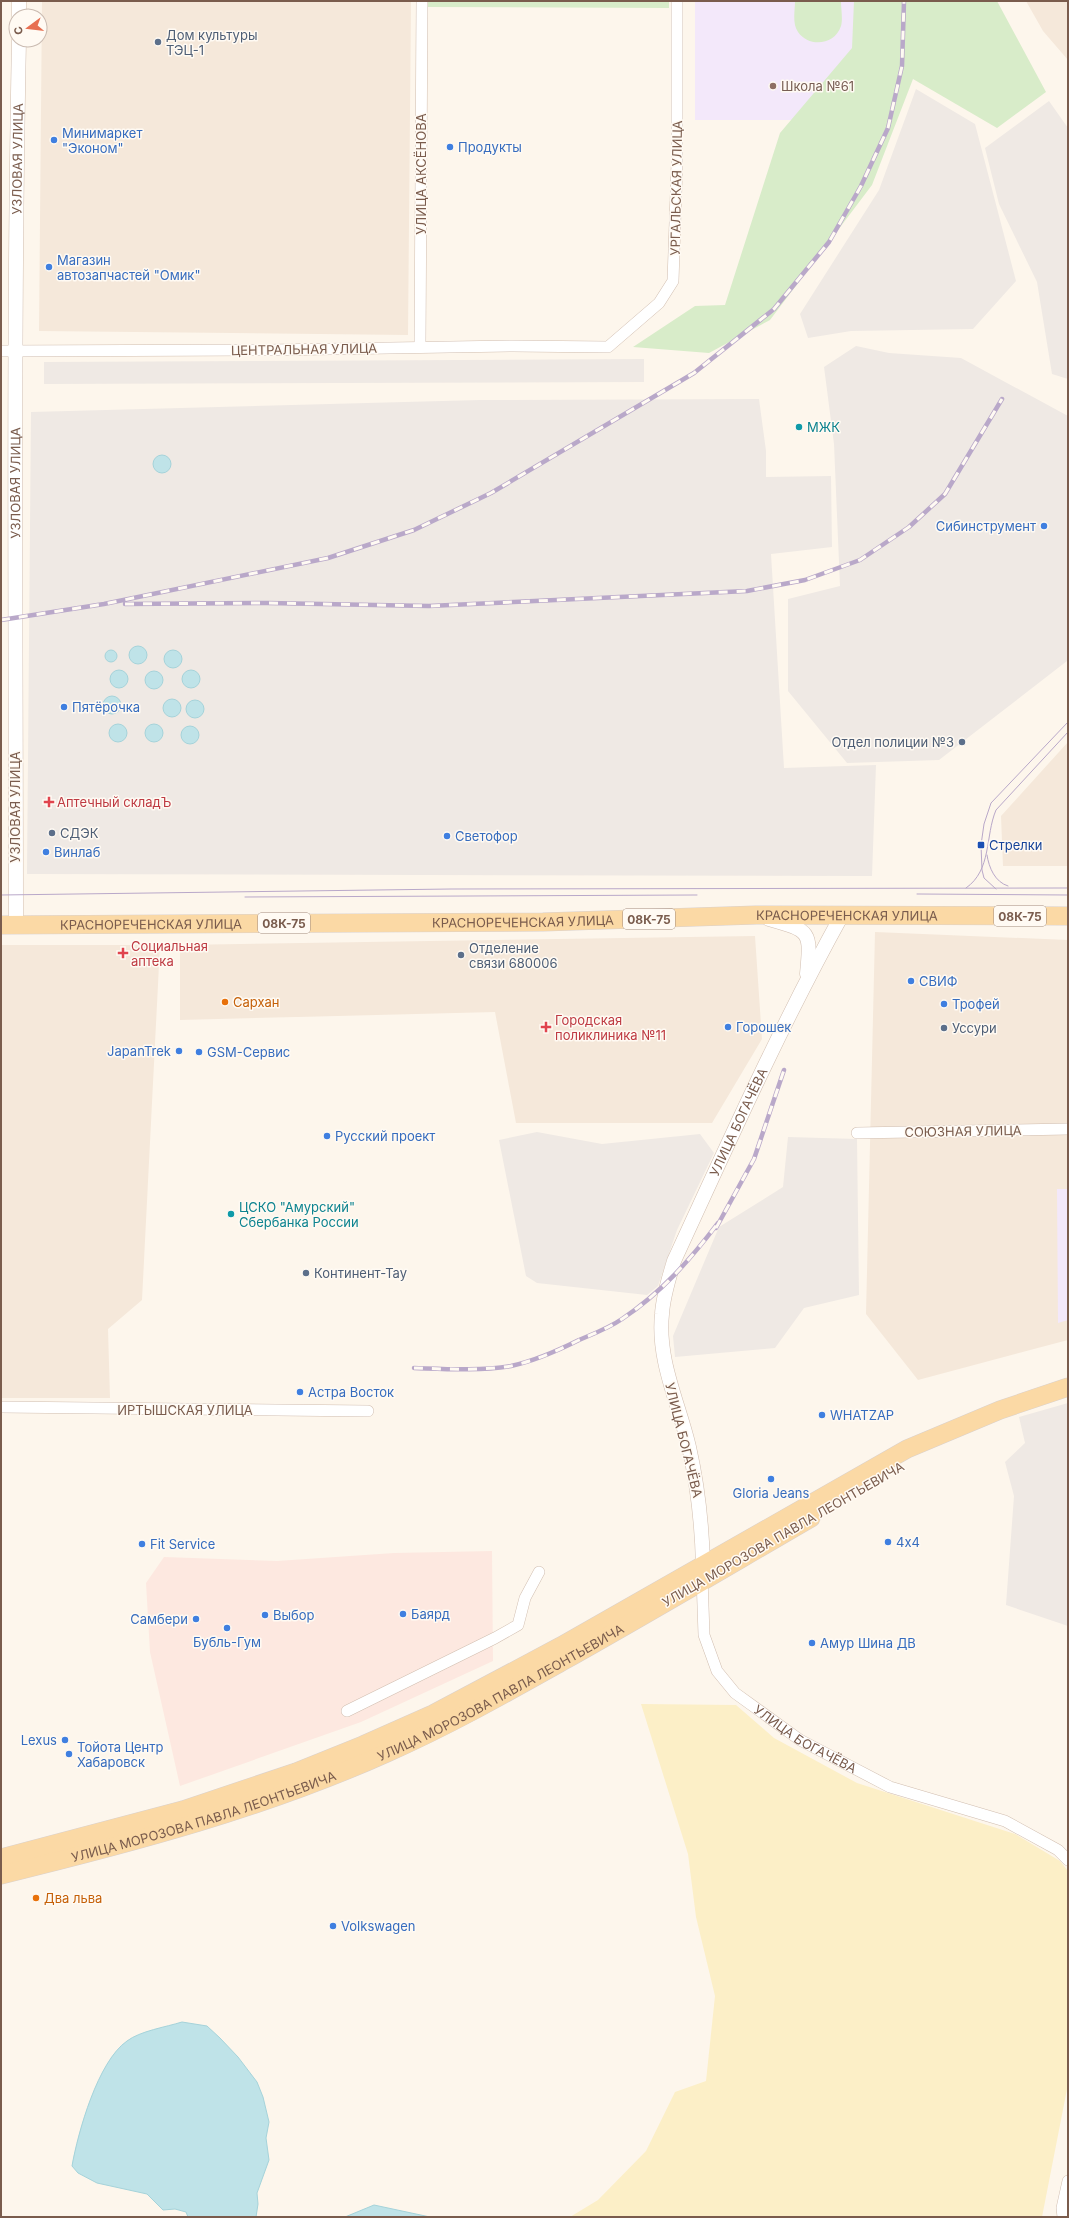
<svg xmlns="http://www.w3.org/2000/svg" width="1069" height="2218" font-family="Inter,sans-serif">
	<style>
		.residential { fill: #f5e8da }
		.commercial { fill: #fde8e0 }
		.industrial { fill: #efe9e4 }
		.education { fill: #f3e8fa }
		.green { fill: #d8ecc9 }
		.sand { fill: #fcefc7 }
		.water { fill: #bfe3e8; stroke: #a5d3da }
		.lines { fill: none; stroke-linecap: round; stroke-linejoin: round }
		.minor-casing { stroke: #d1beb0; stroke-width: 12 }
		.tertiary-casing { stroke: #d1beb0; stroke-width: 15 }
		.primary-casing { stroke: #dad1cd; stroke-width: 19 }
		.minor { stroke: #fff; stroke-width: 11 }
		.tertiary { stroke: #fff; stroke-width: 14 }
		.primary { stroke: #fbd9a5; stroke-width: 18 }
		.tram { stroke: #b9a8c9; stroke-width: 1 }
		.rail-casing { stroke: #b9a8c9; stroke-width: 4.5 }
		.rail { stroke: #fffaf3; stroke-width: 3; stroke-dasharray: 9; stroke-linecap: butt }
		.service-dot { fill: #5c6f8a; stroke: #fffaf3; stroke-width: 1.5 }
		.education-dot { fill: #8d6e63; stroke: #fffaf3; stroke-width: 1.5 }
		.shop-dot { fill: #3f7fe0; stroke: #fffaf3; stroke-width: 1.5 }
		.culture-dot { fill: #0f9aa8; stroke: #fffaf3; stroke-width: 1.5 }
		.health-dot { fill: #e0444e; stroke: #fffaf3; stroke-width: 1.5 }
		.transit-dot { fill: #1a4fb4; stroke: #fffaf3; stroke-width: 1.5 }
		.food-dot { fill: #e8710a; stroke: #fffaf3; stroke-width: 1.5 }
		.labels { text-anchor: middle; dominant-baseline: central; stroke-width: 3; stroke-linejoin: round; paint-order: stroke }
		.shield { fill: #fffaf3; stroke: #a28b7f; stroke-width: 1 }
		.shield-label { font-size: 12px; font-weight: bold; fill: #7a5c4d }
		.service-label { font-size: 13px; fill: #4e5e75; stroke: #fffaf3; text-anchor: start }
		.education-label { font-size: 13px; fill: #785e54; stroke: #fffaf3; text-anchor: start }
		.shop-label { font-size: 13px; fill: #366cbe; stroke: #fffaf3; text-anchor: start }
		.street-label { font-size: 13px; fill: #7a5c4d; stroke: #fffaf3 }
		.culture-label { font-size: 13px; fill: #0d838f; stroke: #fffaf3; text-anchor: start }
		.health-label { font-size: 13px; fill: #be3a42; stroke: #fffaf3; text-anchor: start }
		.transit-label { font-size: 13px; fill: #164399; stroke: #fffaf3; text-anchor: start }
		.food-label { font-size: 13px; fill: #c56008; stroke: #fffaf3; text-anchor: start }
	</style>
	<rect width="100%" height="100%" fill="#fdf6ec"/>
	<path class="residential" d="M42,1H411L408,335L39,331Z
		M1026,1H1068V60L1043,31Z
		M1068,742V866H1003L1001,816Z
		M875,932L1068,940V1340L918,1380L866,1314Z
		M755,936L762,1039L712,1123H516L495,1012L180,1020V945Z
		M1,945H160L142,1300L108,1329L110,1398H1Z"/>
	<path class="commercial" d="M492,1551L493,1661L361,1722L180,1786L150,1652L146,1583L164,1557L277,1561L394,1553Z"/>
	<path class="industrial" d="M916,89L975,124L1016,281L973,329L851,331L808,338L800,314L879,190Z
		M1049,101L1068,128V379L1052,374L1037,282L999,204L985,148Z
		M856,346L889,353L961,358L1068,416L1067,661L939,760L847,763L788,691V599L840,586L834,444L824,367Z
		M644,359V382L44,384V362Z
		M759,399L766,451V477L831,476L832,547L771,554L784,768L876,765L872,876L27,874L31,412L480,400Z
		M537,1132L602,1144L700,1134L714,1153L677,1230L658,1286L647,1295L537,1283L526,1276L499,1140Z
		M788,1137L857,1139L859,1295L804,1308L775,1348L675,1357L673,1336L719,1227L783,1187Z
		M1068,1403V1626L1006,1605L1014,1496L1005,1462L1025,1443L1019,1417Z"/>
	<path class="education" d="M695,1H871L830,120H695Z
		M1057,1189H1068V1320L1058,1323Z"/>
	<path class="green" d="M428,1H669V8L427,7Z
		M795,1H841C841,9 843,19 841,26C835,45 809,48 798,32C792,23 795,11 795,1Z
		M854,1H997L1046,92L997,128L913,79L872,185L770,320L709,353L633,347L695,306L725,305L780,133L852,48Z"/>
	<path class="sand" d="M641,1704L736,1705L774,1738L857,1783L1015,1834L1060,1861L1068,1871V2084L1042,2217H570L598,2200L646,2151L675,2092L706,2081L715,1996L696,1917L688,1854Z"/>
	<path class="water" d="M153 464a9 9 0 1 1 18 0a9 9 0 1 1-18 0Z
		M129 655a9 9 0 1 1 18 0a9 9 0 1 1-18 0Z
		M105 656a6 6 0 1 1 12 0a6 6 0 1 1-12 0Z
		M164 659a9 9 0 1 1 18 0a9 9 0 1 1-18 0Z
		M182 679a9 9 0 1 1 18 0a9 9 0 1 1-18 0Z
		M110 679a9 9 0 1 1 18 0a9 9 0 1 1-18 0Z
		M145 680a9 9 0 1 1 18 0a9 9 0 1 1-18 0Z
		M103 705a9 9 0 1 1 18 0a9 9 0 1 1-18 0Z
		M163 708a9 9 0 1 1 18 0a9 9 0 1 1-18 0Z
		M186 709a9 9 0 1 1 18 0a9 9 0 1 1-18 0Z
		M109 733a9 9 0 1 1 18 0a9 9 0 1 1-18 0Z
		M145 733a9 9 0 1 1 18 0a9 9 0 1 1-18 0Z
		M181 735a9 9 0 1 1 18 0a9 9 0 1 1-18 0Z
		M182,2022L207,2026L220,2038L238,2057L257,2082L263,2097L269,2122L266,2138L269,2160L257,2193L258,2204L256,2217H188L186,2212L175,2209L163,2210L147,2194L97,2183L78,2173L72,2166C78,2132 98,2061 127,2041C140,2031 166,2027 182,2022Z
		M374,2205L430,2217H345Z"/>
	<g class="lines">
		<g class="minor-casing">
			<g id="minor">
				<path d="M420,347L422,1"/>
				<path d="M1,351L270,350L513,346L608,347L659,303L673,281L677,164V1"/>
				<path d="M857,1133L1068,1129"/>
				<path d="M1,1407L368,1411"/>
				<path id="s1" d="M702,1577L704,1635L717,1671L735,1693L800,1740L890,1787L1005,1821L1058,1850L1068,1860"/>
				<path d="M347,1711L495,1638L518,1625L525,1598L539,1572"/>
				<path d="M1063,2217L1062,2208L1068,2181"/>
			</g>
		</g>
		<g class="tertiary-casing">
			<g id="tertiary">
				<path d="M19,16V1"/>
				<path d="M769,919C811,931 811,931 807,974"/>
				<path id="s2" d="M16,925C16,630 13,335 19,40"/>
				<path id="s3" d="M703,1565C702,1525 698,1487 689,1447C679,1404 657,1360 662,1314C663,1296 669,1278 674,1261C728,1144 780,1027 842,915"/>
			</g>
		</g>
		<g class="primary-casing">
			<g id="primary">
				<path id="s4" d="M1,925L543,922L756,915L1068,916"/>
				<path d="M1,1858L183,1810L296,1772L363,1745L433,1714L561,1646L907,1449L1000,1410L1068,1387"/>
				<path id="s5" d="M1,1875C132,1843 265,1808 389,1752C450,1725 508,1692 567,1659C649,1613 730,1565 811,1518"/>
			</g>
		</g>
		<use href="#minor" class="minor"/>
		<use href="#tertiary" class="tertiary"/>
		<use href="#primary" class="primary"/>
		<path class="tram" d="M987,855C989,868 995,882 1008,886
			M966,888C992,870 985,836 996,810L1068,732
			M996,889L984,878L982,870L981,845L984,824L991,803L1068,722
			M917,894L1068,895
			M1,895L451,889L1068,888
			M245,897L697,895"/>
		<g class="rail-casing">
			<path id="rail" d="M125,604L268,603L429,606L747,591L805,580L860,560L909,527L945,494L1002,399
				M1,620L104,604L328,558L414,530L491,493L694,373L774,309L829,242L861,186L888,128L902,66L904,1
				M716,1228L754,1159L784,1070
				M414,1368C446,1369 479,1371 511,1366C534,1361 557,1351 579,1340C593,1334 609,1328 622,1319C661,1293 690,1260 718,1223"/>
		</g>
		<use href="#rail" class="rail"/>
	</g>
	<g class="service-dot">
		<circle cx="158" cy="42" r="4"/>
		<circle cx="962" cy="742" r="4"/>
		<circle cx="52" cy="833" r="4"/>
		<circle cx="461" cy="955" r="4"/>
		<circle cx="944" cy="1028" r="4"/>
		<circle cx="306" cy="1273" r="4"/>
	</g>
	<circle class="education-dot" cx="773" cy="86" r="4"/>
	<g class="shop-dot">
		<circle cx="54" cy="140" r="4"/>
		<circle cx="450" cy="147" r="4"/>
		<circle cx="49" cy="267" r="4"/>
		<circle cx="1044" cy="526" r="4"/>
		<circle cx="64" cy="707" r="4"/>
		<circle cx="447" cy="836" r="4"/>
		<circle cx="46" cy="852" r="4"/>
		<circle cx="911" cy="981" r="4"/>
		<circle cx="944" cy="1004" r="4"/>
		<circle cx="728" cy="1027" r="4"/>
		<circle cx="179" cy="1051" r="4"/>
		<circle cx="199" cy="1052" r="4"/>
		<circle cx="327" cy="1136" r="4"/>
		<circle cx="300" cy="1392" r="4"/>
		<circle cx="822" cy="1415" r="4"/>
		<circle cx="771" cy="1479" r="4"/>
		<circle cx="888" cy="1542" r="4"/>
		<circle cx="142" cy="1544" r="4"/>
		<circle cx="403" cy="1614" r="4"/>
		<circle cx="265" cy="1615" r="4"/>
		<circle cx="196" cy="1619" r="4"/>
		<circle cx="227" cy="1628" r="4"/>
		<circle cx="812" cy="1643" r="4"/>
		<circle cx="65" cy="1740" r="4"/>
		<circle cx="69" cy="1754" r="4"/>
		<circle cx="333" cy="1926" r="4"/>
	</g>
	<g class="culture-dot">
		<circle cx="799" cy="427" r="4"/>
		<circle cx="231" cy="1214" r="4"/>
	</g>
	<g class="health-dot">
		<path d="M47 796h4v4h4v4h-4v4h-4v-4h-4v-4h4z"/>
		<path d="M121 947h4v4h4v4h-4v4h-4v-4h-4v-4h4z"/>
		<path d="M544 1021h4v4h4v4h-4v4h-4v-4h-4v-4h4z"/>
	</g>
	<rect class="transit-dot" x="977" y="841" width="8" height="8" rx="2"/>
	<g class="food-dot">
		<circle cx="225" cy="1002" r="4"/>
		<circle cx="36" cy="1898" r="4"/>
	</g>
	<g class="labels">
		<g class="shield">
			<rect x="994" y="906" width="52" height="20" rx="3"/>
			<rect x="623" y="909" width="52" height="20" rx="3"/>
			<rect x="258" y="913" width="52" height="20" rx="3"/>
		</g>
		<g class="shield-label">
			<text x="1020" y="916">08К-75</text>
			<text x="649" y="919">08К-75</text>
			<text x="284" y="923">08К-75</text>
		</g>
		<g class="service-label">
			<text x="166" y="35">Дом культуры<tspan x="166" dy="15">ТЭЦ-1</tspan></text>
			<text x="954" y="742" text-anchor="end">Отдел полиции №3</text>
			<text x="60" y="833">СДЭК</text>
			<text x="469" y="948">Отделение<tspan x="469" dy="15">связи 680006</tspan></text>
			<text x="952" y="1028">Уссури</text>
			<text x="314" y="1273">Континент-Тау</text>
		</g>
		<g class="education-label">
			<text x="781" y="86">Школа №61</text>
		</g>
		<g class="shop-label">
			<text x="62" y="133">Минимаркет<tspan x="62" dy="15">"Эконом"</tspan></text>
			<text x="458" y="147">Продукты</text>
			<text x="57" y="260">Магазин<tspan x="57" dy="15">автозапчастей "Омик"</tspan></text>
			<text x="1036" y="526" text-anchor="end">Сибинструмент</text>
			<text x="72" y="707">Пятёрочка</text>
			<text x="455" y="836">Светофор</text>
			<text x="54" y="852">Винлаб</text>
			<text x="919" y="981">СВИФ</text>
			<text x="952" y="1004">Трофей</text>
			<text x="736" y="1027">Горошек</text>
			<text x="171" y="1051" text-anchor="end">JapanTrek</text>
			<text x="207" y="1052">GSM-Сервис</text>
			<text x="335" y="1136">Русский проект</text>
			<text x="308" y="1392">Астра Восток</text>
			<text x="830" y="1415">WHATZAP</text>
			<text x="771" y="1493" text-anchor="middle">Gloria Jeans</text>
			<text x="896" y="1542">4х4</text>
			<text x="150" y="1544">Fit Service</text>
			<text x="411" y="1614">Баярд</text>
			<text x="273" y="1615">Выбор</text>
			<text x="188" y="1619" text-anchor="end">Самбери</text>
			<text x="227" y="1642" text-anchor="middle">Бубль-Гум</text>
			<text x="820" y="1643">Амур Шина ДВ</text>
			<text x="57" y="1740" text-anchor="end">Lexus</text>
			<text x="77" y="1747">Тойота Центр<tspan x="77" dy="15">Хабаровск</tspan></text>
			<text x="341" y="1926">Volkswagen</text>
		</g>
		<g class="street-label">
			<text stroke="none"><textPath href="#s2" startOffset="766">УЗЛОВАЯ УЛИЦА</textPath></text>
			<text transform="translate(421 174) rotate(-90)">УЛИЦА АКСЁНОВА</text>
			<text transform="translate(676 188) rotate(-89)">УРГАЛЬСКАЯ УЛИЦА</text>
			<text transform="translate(304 349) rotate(-1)">ЦЕНТРАЛЬНАЯ УЛИЦА</text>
			<text stroke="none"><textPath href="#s2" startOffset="442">УЗЛОВАЯ УЛИЦА</textPath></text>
			<text transform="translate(15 807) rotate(-90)">УЗЛОВАЯ УЛИЦА</text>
			<text stroke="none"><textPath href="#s4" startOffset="846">КРАСНОРЕЧЕНСКАЯ УЛИЦА</textPath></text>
			<text stroke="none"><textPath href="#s4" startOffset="522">КРАСНОРЕЧЕНСКАЯ УЛИЦА</textPath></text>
			<text stroke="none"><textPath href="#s4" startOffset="150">КРАСНОРЕЧЕНСКАЯ УЛИЦА</textPath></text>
			<text stroke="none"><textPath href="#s3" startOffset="463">УЛИЦА БОГАЧЁВА</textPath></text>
			<text transform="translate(963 1131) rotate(-1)">СОЮЗНАЯ УЛИЦА</text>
			<text x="185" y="1410">ИРТЫШСКАЯ УЛИЦА</text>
			<text transform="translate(684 1440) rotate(76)">УЛИЦА БОГАЧЁВА</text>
			<text transform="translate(783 1534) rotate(-30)">УЛИЦА МОРОЗОВА ПАВЛА ЛЕОНТЬЕВИЧА</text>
			<text stroke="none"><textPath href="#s5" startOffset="534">УЛИЦА МОРОЗОВА ПАВЛА ЛЕОНТЬЕВИЧА</textPath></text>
			<text stroke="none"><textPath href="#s1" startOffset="209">УЛИЦА БОГАЧЁВА</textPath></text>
			<text stroke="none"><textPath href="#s5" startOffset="211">УЛИЦА МОРОЗОВА ПАВЛА ЛЕОНТЬЕВИЧА</textPath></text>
		</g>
		<g class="culture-label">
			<text x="807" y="427">МЖК</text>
			<text x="239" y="1207">ЦСКО "Амурский"<tspan x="239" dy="15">Сбербанка России</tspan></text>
		</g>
		<g class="health-label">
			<text x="57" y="802">Аптечный складЪ</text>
			<text x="131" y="946">Социальная<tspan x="131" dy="15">аптека</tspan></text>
			<text x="555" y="1020">Городская<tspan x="555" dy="15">поликлиника №11</tspan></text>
		</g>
		<g class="transit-label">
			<text x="989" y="845">Стрелки</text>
		</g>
		<g class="food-label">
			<text x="233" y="1002">Сархан</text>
			<text x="44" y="1898">Два льва</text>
		</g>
	</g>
	<rect width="1069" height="2218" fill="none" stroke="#7a5c4d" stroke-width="4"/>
	<g transform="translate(28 28) rotate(255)"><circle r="19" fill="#fffaf3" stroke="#cabbb1"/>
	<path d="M0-3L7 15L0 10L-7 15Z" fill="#e76f51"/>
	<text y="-6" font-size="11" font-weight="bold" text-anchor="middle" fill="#7a5c4d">С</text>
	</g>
</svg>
